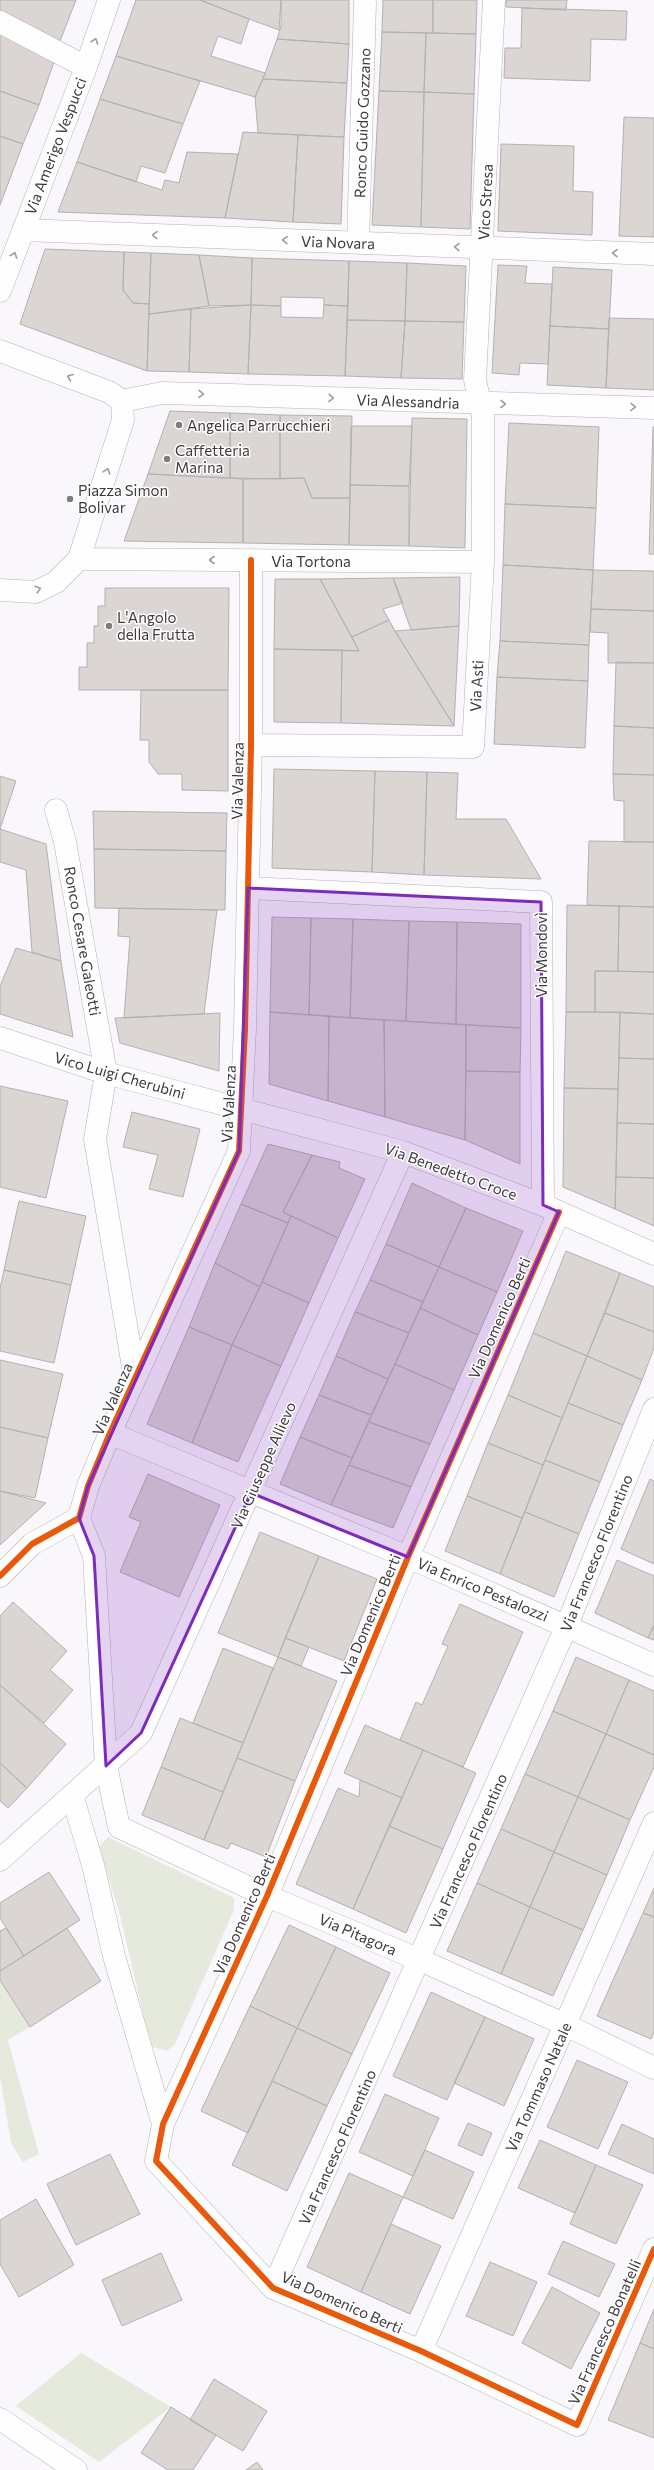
<svg xmlns="http://www.w3.org/2000/svg" width="654" height="2470" font-family="Commissioner,sans-serif">
	<style>
		.green { fill: #e6eadd }
		.building { fill: #dbd5d3; stroke: #b3b1b2 }
		.lines { fill: none; stroke-linecap: round; stroke-linejoin: round }
		.minor-casing { stroke: #b4b2b6; stroke-width: 23 }
		.minor { stroke: #fefeff; stroke-width: 22 }
		.cycleway-casing { stroke: #fff; stroke-width: 8 }
		.cycleway { stroke: #e8590c; stroke-width: 6 }
		.oneway { stroke: #9e9c9e }
		.marked { fill: #7b2cbf; fill-opacity: 0.2; stroke: #7b2cbf; stroke-width: 3; stroke-linejoin: round }
		.poi-dot { fill: #7f7c80; stroke: #fff; stroke-width: 1.5 }
		.labels { text-anchor: middle; dominant-baseline: central; stroke-width: 3; stroke-linejoin: round; paint-order: stroke }
		.street-label { font-size: 15px; fill: #3d3a3e; stroke: #fff }
		.poi-label { font-size: 15px; fill: #3d3a3e; stroke: #fff; text-anchor: start }
	</style>
	<rect width="100%" height="100%" fill="#faf7fc"/>
	<path class="green" d="M108,1837L234,1898V1910L174,2046L166,2051L153,2047L147,2030L120,1915L99,1847Z
		M0,1980L30,2027L8,2040L39,2154L23,2162L11,2143L0,2076Z
		M81,2353L171,2407L99,2462L16,2406Z"/>
	<path class="building" d="M0,0H76L60,41L0,11Z
		M136,0H200L249,19L241,44L218,36L211,56L265,73L255,97L116,56Z
		M200,0H281L279,30L249,19Z
		M281,0H349V44L277,39L281,26Z
		M383,0H433V33L382,32Z
		M433,0H477L476,34L433,33Z
		M506,0H567L566,10L506,7Z
		M522,8L627,11L626,40L591,39L590,81L504,78L505,48H521Z
		M0,31L55,59L39,105L0,91Z
		M382,32L426,33L424,92L379,91Z
		M426,33L476,34L474,94L424,92Z
		M277,39L349,44L347,83L263,79Z
		M116,56L200,81L183,124L100,99Z
		M263,79L347,83L344,137L258,133L255,97Z
		M0,91L39,105L23,144L0,136Z
		M379,91L424,92L421,227L372,225Z
		M424,92L474,94L470,229L421,227Z
		M100,99L183,124L165,173L141,166L136,182L77,162Z
		M624,117L654,118V237L619,236Z
		M243,132L298,135L293,222L225,218Z
		M298,135L344,137L341,224L293,222Z
		M0,136L23,144L0,205Z
		M501,144L574,146L573,191L593,192L592,235L498,231Z
		M187,152L238,154L225,218L58,212L77,162L162,190L165,180L179,183Z
		M45,249L124,252L123,290L133,303L149,304L147,371L20,324Z
		M124,252L151,253L149,304L133,303L123,290Z
		M151,253L199,255L209,306L149,314Z
		M199,255L252,258L251,305L209,306Z
		M252,258L349,261L348,306L324,305V298L281,297V306L251,305Z
		M349,261L407,263L405,321L347,320Z
		M407,263L466,266L464,322L405,321Z
		M498,265L527,266L525,283L552,284L548,364L520,363L519,375L492,373Z
		M553,267L612,270L609,329L550,326Z
		M251,305L281,306V317L323,318L324,305L348,306L345,376L248,374Z
		M251,305L248,374L189,372L191,309Z
		M191,309L189,372L147,371L149,314Z
		M609,318L654,319V390L606,388Z
		M347,320L405,321L401,378L345,376Z
		M405,321L464,322L462,379L401,378Z
		M550,326L609,329L606,388L547,385Z
		M170,411L230,413V478L148,474Z
		M230,413L280,415V479L230,478Z
		M280,415L352,416L350,498H312L304,478L280,479Z
		M412,418L467,419L465,548L409,546Z
		M509,423L599,427L596,508L505,504Z
		M351,426H412L409,486L350,485Z
		M653,427H654V554H649Z
		M148,474L243,479V543L124,541Z
		M304,478L312,498H350L349,545L243,543V479Z
		M350,485L409,486V546L349,545Z
		M505,504L596,508L593,570L503,565Z
		M503,565L593,570L589,645L500,641Z
		M593,570L654,571V611L591,609Z
		M460,577L459,626L411,630L393,578Z
		M393,578L403,603L383,609L389,620L352,637L320,579Z
		M275,579H320L359,651L274,649Z
		M105,588H229L228,690H79V667H87V643H94V626H98V606H105Z
		M591,609L654,611V663H608V633L590,632Z
		M389,620L395,631L454,726L341,723L342,650L359,651L352,637Z
		M459,626L454,726L395,631Z
		M500,641L589,645L588,681L497,677Z
		M274,649L342,650L341,723L274,722Z
		M616,662L654,663V728L614,726Z
		M497,677L588,681L585,748L494,744Z
		M141,690H228V791L182,790V774H158L149,762V740H140Z
		M614,726L654,728V775L613,774Z
		M274,769L375,771L372,872L272,868Z
		M375,771L427,772L424,875L372,872Z
		M427,772L458,773L456,819H506L541,879L424,875Z
		M613,774L654,775V842H624V801L614,800Z
		M0,776L16,781L0,829Z
		M93,811L227,813L226,851L94,849Z
		M0,829L46,844L61,961L32,952L26,870L0,862Z
		M589,841L654,842V907L587,905Z
		M94,849L226,851L225,910L95,908Z
		M567,905L619,906L618,971H595V1012H566Z
		M619,906L654,907V972L618,971Z
		M119,908L217,910L204,1014L124,1018L130,937L118,936Z
		M272,917L311,918L309,1015L270,1012Z
		M311,918L353,919L350,1018L309,1015Z
		M353,919L409,921L406,1021L350,1018Z
		M409,921L457,922L456,1024L406,1021Z
		M457,922L521,924V1028L456,1024Z
		M16,948L61,961L73,1037L0,1014V986Z
		M595,971L654,972V1014L595,1012Z
		M270,1012L329,1016L328,1101L269,1084Z
		M566,1012H620L618,1089L564,1088Z
		M620,1012L654,1014V1059L619,1058Z
		M220,1013L219,1071L120,1043L115,1018Z
		M329,1016L384,1020L385,1117L328,1101Z
		M384,1020L466,1025L465,1140L385,1117Z
		M466,1025L521,1028L520,1072L466,1071Z
		M619,1058L654,1059V1124L617,1123Z
		M466,1071L520,1072V1164L465,1140Z
		M0,1086L68,1101L46,1198L0,1187Z
		M564,1088L618,1089L615,1209L563,1187Z
		M132,1112L200,1129L183,1197L149,1189L158,1155L123,1147Z
		M617,1123L654,1124V1178L616,1177Z
		M268,1144L312,1155L283,1212L291,1216L288,1223L241,1204Z
		M312,1155L340,1162L339,1168L365,1179L338,1238L283,1212Z
		M616,1177L654,1178V1226L615,1209Z
		M412,1183L466,1208L439,1267L386,1244Z
		M19,1201L86,1216L71,1285L4,1270Z
		M241,1204L288,1223L260,1287L215,1263Z
		M466,1208L523,1231L497,1292L439,1267Z
		M291,1216L338,1238L309,1303L262,1282Z
		M386,1244L439,1267L423,1302L370,1280Z
		M566,1251L620,1273L587,1356L533,1333Z
		M215,1263L260,1287L232,1345L189,1327Z
		M439,1267L497,1292L478,1335L420,1308Z
		M4,1270L71,1285L54,1363L0,1351V1288Z
		M620,1273L654,1287V1332L605,1313Z
		M370,1280L423,1302L409,1333L355,1312Z
		M262,1282L309,1303L281,1366L232,1345Z
		M420,1308L478,1335L454,1390L395,1364Z
		M355,1312L409,1333L388,1379L336,1356Z
		M605,1313L654,1332V1348L642,1380L587,1356Z
		M189,1327L232,1345L192,1443L147,1424Z
		M533,1333L587,1356L562,1418L508,1395Z
		M232,1345L281,1366L238,1462L192,1443Z
		M336,1356L388,1379L371,1415L319,1395Z
		M587,1356L642,1380L623,1425L568,1403Z
		M0,1360L63,1374L48,1438L0,1427Z
		M395,1364L454,1390L430,1444L369,1422Z
		M319,1395L371,1415L352,1458L300,1437Z
		M508,1395L562,1418L543,1465L488,1443Z
		M568,1403L623,1425L600,1482L545,1460Z
		M369,1422L430,1444L411,1487L349,1465Z
		M0,1427L48,1438L35,1498L0,1491Z
		M300,1437L352,1458L331,1505L280,1484Z
		M488,1443L543,1465L522,1518L467,1496Z
		M545,1460L600,1482L579,1534L525,1512Z
		M349,1465L411,1487L393,1528L331,1505Z
		M148,1474L220,1505L179,1597L120,1572L141,1522L129,1517Z
		M650,1479L654,1481V1564L621,1549Z
		M0,1491L46,1503L0,1545Z
		M467,1496L522,1518L500,1574L445,1551Z
		M525,1512L579,1534L554,1597L500,1574Z
		M260,1532L319,1556L278,1657L218,1633Z
		M319,1556L377,1579L344,1661L285,1638Z
		M617,1560L654,1576V1625L648,1638L595,1613Z
		M13,1602L67,1651L50,1670L73,1690L44,1723L0,1685V1616Z
		M460,1604L523,1632L463,1767L400,1740L416,1702L422,1705L448,1646L442,1644Z
		M654,1625V1640L648,1638Z
		M285,1638L309,1647L301,1666L278,1657Z
		M223,1648L273,1668L243,1743L193,1723Z
		M278,1657L337,1681L295,1781L237,1758Z
		M576,1657L629,1680L606,1734L553,1711Z
		M629,1680L654,1691V1755L606,1734Z
		M0,1685L66,1744L27,1788L0,1763Z
		M553,1711L606,1734L578,1797L525,1774Z
		M180,1718L243,1743L223,1792L161,1767Z
		M365,1725L423,1750L402,1798L344,1773Z
		M606,1734L654,1755V1767L630,1820L578,1797Z
		M423,1750L476,1773L443,1849L389,1826Z
		M237,1758L295,1781L266,1857L231,1843L228,1849L204,1840Z
		M0,1763L27,1788L8,1808L0,1801Z
		M161,1767L223,1792L204,1840L142,1815Z
		M525,1774L578,1797L554,1852L501,1829Z
		M360,1780L402,1798L353,1909L296,1884L338,1788L359,1797Z
		M578,1797L630,1820L607,1875L554,1852Z
		M389,1826L443,1849L406,1933L353,1909Z
		M501,1829L554,1852L530,1907L477,1883Z
		M554,1852L607,1875L583,1930L530,1907Z
		M49,1872L80,1920L24,1956L0,1918V1903Z
		M477,1883L530,1907L501,1974L447,1951Z
		M654,1888V1917L643,1913Z
		M530,1907L583,1930L553,1996L501,1974Z
		M643,1913L654,1917V2032L651,2039L597,2016Z
		M289,1925L336,1947L297,2028L250,2006Z
		M6,1928L24,1956L0,1971V1931Z
		M67,1928L101,1981L30,2027L0,1980V1971Z
		M336,1947L390,1973L352,2054L297,2028Z
		M431,1992L485,2017L447,2100L393,2076Z
		M250,2006L297,2028L248,2133L201,2111Z
		M485,2017L534,2039L504,2106L454,2083Z
		M297,2028L352,2054L327,2106L272,2081Z
		M577,2060L628,2082L598,2149L547,2127Z
		M272,2081L327,2106L287,2191L232,2165Z
		M385,2094L439,2118L413,2176L359,2152Z
		M468,2123L492,2133L482,2156L458,2145Z
		M622,2124L654,2139V2174L608,2154Z
		M540,2140L596,2165L575,2213L518,2188Z
		M425,2150L474,2172L453,2219L403,2197Z
		M110,2154L140,2214L76,2245L47,2184Z
		M596,2165L643,2185L616,2244L570,2224Z
		M349,2173L403,2197L361,2292L307,2267Z
		M36,2199L74,2265L19,2297L0,2264V2220Z
		M391,2224L441,2246L410,2314L361,2292Z
		M563,2241L615,2264L599,2297L548,2274Z
		M161,2253L182,2300L122,2326L102,2280Z
		M490,2262L537,2282L513,2336L466,2316Z
		M552,2287L600,2313L571,2369L522,2343Z
		M654,2309V2349L640,2343Z
		M640,2343L654,2349V2438L608,2420Z
		M214,2379L267,2411L243,2451L190,2420Z
		M171,2407L216,2435L193,2470H168L141,2453Z
		M257,2462L263,2470H246Z"/>
	<g class="lines">
		<g class="minor-casing">
			<path id="minor" d="M0,22L86,67
				M23,230L654,254
				M358,243L365,3
				M0,291L86,67L109,0
				M0,351L109,392L122,401L123,420L79,559L56,582L36,592L0,590
				M122,401L162,393L654,408
				M79,559L483,562
				M251,745L473,747L483,562V417L475,380L494,0
				M56,810L65,842L106,1073L95,1139L135,1379
				M248,888L541,902L543,1205
				M0,1038L106,1073L403,1152L543,1205L654,1254
				M559,1212L408,1557L267,1896L163,2124L156,2161L273,2288L421,2351L577,2425L654,2249
				M110,1433L408,1557L654,1665
				M79,1518L94,1556L106,1766L119,1827L267,1896L420,1960L566,2025L654,2068
				M0,1576L32,1544L79,1518L88,1486L110,1433L239,1151L245,1029L251,745V560
				M72,1795L93,1865L114,1956L163,2124
				M0,1860L141,1733L403,1152
				M273,2288L567,1625L654,1409
				M421,2351L654,1823
				M0,2419L76,2470"/>
		</g>
		<use href="#minor" class="minor"/>
		<g class="cycleway-casing">
			<path id="cycleway" d="M559,1212L408,1557L267,1896L163,2124L156,2161L273,2288L421,2351L577,2425L654,2249
				M0,1576L32,1544L79,1518L88,1486L110,1433L239,1151L245,1029L251,745V560"/>
		</g>
		<use href="#cycleway" class="cycleway"/>
	</g>
	<defs><path id="oneway-chevron" d="M-2-3.5L2.5 0L-2 3.5" fill="none" stroke-width="1.6" stroke-linecap="round" stroke-linejoin="round"/></defs>
	<g class="oneway">
		<use href="#oneway-chevron" transform="translate(95 41) rotate(-71)"/>
		<use href="#oneway-chevron" transform="translate(155 235) rotate(-178)"/>
		<use href="#oneway-chevron" transform="translate(285 240) rotate(-178)"/>
		<use href="#oneway-chevron" transform="translate(457 247) rotate(-178)"/>
		<use href="#oneway-chevron" transform="translate(615 253) rotate(-178)"/>
		<use href="#oneway-chevron" transform="translate(14 255) rotate(-70)"/>
		<use href="#oneway-chevron" transform="translate(70 377) rotate(-159)"/>
		<use href="#oneway-chevron" transform="translate(201 394) rotate(2)"/>
		<use href="#oneway-chevron" transform="translate(331 398) rotate(2)"/>
		<use href="#oneway-chevron" transform="translate(503 404) rotate(2)"/>
		<use href="#oneway-chevron" transform="translate(633 407) rotate(2)"/>
		<use href="#oneway-chevron" transform="translate(107 471) rotate(-72)"/>
		<use href="#oneway-chevron" transform="translate(212 560) rotate(180)"/>
		<use href="#oneway-chevron" transform="translate(38 589) rotate(-17)"/>
	</g>
	<path class="marked" d="M248,888L541,902L543,1205L559,1212L408,1557L251,1493L141,1733L106,1766L94,1556L79,1518L88,1486L239,1151Z"/>
	<g class="poi-dot">
		<circle cx="179" cy="425" r="4"/>
		<circle cx="167" cy="459" r="4"/>
		<circle cx="70" cy="499" r="4"/>
		<circle cx="109" cy="626" r="4"/>
	</g>
	<g class="labels">
		<g class="street-label">
			<text transform="translate(362 123) rotate(-88)">Ronco Guido Gozzano</text>
			<text transform="translate(55 146) rotate(-69)">Via Amerigo Vespucci</text>
			<text transform="translate(485 202) rotate(-87)">Vico Stresa</text>
			<text transform="translate(338 242) rotate(2)">Via Novara</text>
			<text transform="translate(408 401) rotate(2)">Via Alessandria</text>
			<text x="311" y="561">Via Tortona</text>
			<text transform="translate(476 686) rotate(-87)">Via Asti</text>
			<text transform="translate(237 781) rotate(-89)">Via Valenza</text>
			<text transform="translate(83 941) rotate(80)">Ronco Cesare Galeotti</text>
			<text transform="translate(541 955) rotate(-90)">Via Mondovì</text>
			<text transform="translate(120 1075) rotate(16)">Vico Luigi Cherubini</text>
			<text transform="translate(228 1104) rotate(-87)">Via Valenza</text>
			<text transform="translate(451 1171) rotate(20)">Via Benedetto Croce</text>
			<text transform="translate(499 1318) rotate(-66)">Via Domenico Berti</text>
			<text transform="translate(112 1399) rotate(-66)">Via Valenza</text>
			<text transform="translate(263 1465) rotate(-66)">Via Giuseppe Allievo</text>
			<text transform="translate(596 1553) rotate(-68)">Via Francesco Florentino</text>
			<text transform="translate(483 1589) rotate(23)">Via Enrico Pestalozzi</text>
			<text transform="translate(370 1615) rotate(-67)">Via Domenico Berti</text>
			<text transform="translate(468 1851) rotate(-66)">Via Francesco Florentino</text>
			<text transform="translate(244 1914) rotate(-66)">Via Domenico Berti</text>
			<text transform="translate(358 1934) rotate(23)">Via Pitagora</text>
			<text transform="translate(538 2087) rotate(-66)">Via Tommaso Natale</text>
			<text transform="translate(337 2147) rotate(-66)">Via Francesco Florentino</text>
			<text transform="translate(342 2302) rotate(24)">Via Domenico Berti</text>
			<text transform="translate(604 2332) rotate(-66)">Via Francesco Bonatelli</text>
		</g>
		<g class="poi-label">
			<text x="187" y="425">Angelica Parrucchieri</text>
			<text x="175" y="450">Caffetteria<tspan x="175" dy="17">Marina</tspan></text>
			<text x="78" y="490">Piazza Simon<tspan x="78" dy="17">Bolivar</tspan></text>
			<text x="117" y="617">L'Angolo<tspan x="117" dy="17">della Frutta</tspan></text>
		</g>
	</g>
</svg>
